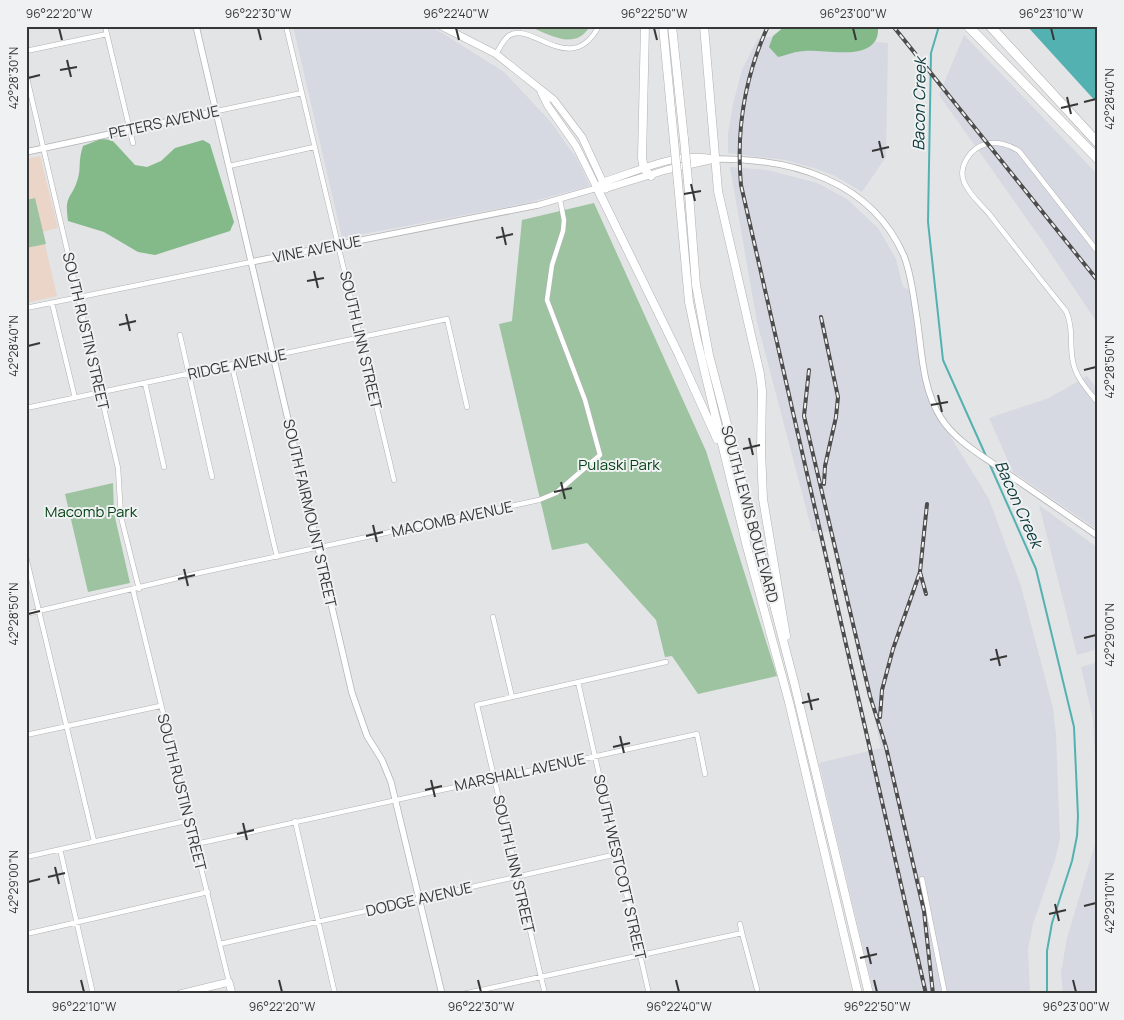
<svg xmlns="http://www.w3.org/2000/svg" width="1124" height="1020" font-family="Manrope,sans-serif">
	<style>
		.built { fill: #d7d9e2 }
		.education { fill: #ead5c8 }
		.green { fill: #9dc3a1 }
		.forest { fill: #84ba8a }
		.water { fill: #54b1b2 }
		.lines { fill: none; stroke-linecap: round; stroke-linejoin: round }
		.stream { stroke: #54b1b2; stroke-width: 2 }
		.minor-casing { stroke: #b2b2b4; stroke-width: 5.5 }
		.tertiary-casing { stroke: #b2b2b4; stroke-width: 7 }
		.secondary-casing { stroke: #b2b2b4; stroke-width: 8 }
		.primary-casing { stroke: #b2b2b4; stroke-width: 9 }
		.motorway-casing { stroke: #b2b2b4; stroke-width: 10 }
		.minor { stroke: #fff; stroke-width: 4.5 }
		.tertiary { stroke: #fff; stroke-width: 5.5 }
		.secondary { stroke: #fff; stroke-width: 7 }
		.primary { stroke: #fff; stroke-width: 8 }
		.motorway { stroke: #fff; stroke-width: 9 }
		.rail-casing { stroke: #4c4c4c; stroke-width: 4 }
		.rail { stroke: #f0f1f2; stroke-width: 2; stroke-dasharray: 5.5; stroke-linecap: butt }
		.primary-bridge-casing { stroke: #b2b2b4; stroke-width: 9; stroke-linecap: butt }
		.primary-bridge { stroke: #fff; stroke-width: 8 }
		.ticks { fill: none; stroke: #373737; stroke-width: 2 }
		.labels { text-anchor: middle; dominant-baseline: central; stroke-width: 4; stroke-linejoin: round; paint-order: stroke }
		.street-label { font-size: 15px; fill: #373737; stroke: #f0f1f2 }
		.park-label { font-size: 15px; fill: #054317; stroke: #f0f1f2 }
		.water-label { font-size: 16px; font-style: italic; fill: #073637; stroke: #f0f1f2 }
		.neatline { fill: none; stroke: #373737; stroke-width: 2 }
		.ticks-label { font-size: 12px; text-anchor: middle; fill: #373737 }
	</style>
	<rect width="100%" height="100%" fill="#e3e4e5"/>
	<path class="built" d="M293,26H429L444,34L504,72L551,122L577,159L590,186L523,204L342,238Z
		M805,34L888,43L886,157L862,192L835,176L817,169L785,160L728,153V134L733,104L742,70L758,38Z
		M964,35L1098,175V324L1041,239L939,95Z
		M730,167L767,170L817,183L847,199L878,228L896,259L903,287L910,290L924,385L931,405L989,499L1021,586L1053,708L1056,735L1060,839L1055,860L1033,924L1028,949L1030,994H874L819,763L881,748L833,532L812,531L757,322Z
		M1087,376L1098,390V530L1013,472L989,418L1049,398Z
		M1039,505L1098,548V649L1077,655Z
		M1098,662V994H1063L1061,973L1067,938L1095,844V758L1093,719L1081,667Z"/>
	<path class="education" d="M40,156L58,228L42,232L57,296L26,303V159Z"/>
	<path class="green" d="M528,26H590C575,52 549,34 528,26Z
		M35,198L46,244L26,248V200Z
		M594,203L706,451L777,676L698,694L672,656L665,657L656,620L587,543L552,550L499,324L512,321L522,220Z
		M113,483L114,513L130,583L88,592L65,494Z"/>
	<path class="forest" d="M785,26H878C881,64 826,49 805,51C796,51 787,55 778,57L769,47L773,36Z
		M101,139L112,140L135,165L147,167L161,161L175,148L203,140L210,144L234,222L230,231L155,255L138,252L104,232L68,221C64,193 72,200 78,178C81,169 78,160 83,146Z"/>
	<path class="water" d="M1027,26H1098V104Z"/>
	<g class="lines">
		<path class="stream" d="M939,26L931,53L928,222L943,360L986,456
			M990,465L1036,569L1074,727L1078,816L1077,836L1072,861L1052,923L1047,951V994"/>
		<g class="minor-casing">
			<path id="minor" d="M105,26L133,143
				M286,26L394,480
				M26,51L107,34
				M496,54C500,48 503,39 510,35C533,22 571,78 599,26
				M26,74L118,468L121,517L139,589
				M217,111L302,93
				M229,166L314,147
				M1098,252L1019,151C1010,145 997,141 986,144C970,148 958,167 964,182C970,196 981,204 990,215C1015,247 1040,279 1066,311C1074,329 1069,344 1073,362C1076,378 1088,390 1098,403
				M52,303L75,398
				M26,308L251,262
				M180,335L212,477
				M232,366L277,557
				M145,383L164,467
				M26,408L447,319L467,407
				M26,557L94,841
				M133,590L229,982
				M26,614L199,573L539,500L556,493L600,455L585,400L547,300L552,265L563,231L564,220L560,200
				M493,617L512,697
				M578,682L649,994
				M26,735L160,706
				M295,821L335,994
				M196,844L697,734L705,774
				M60,849L93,994
				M26,857L190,820
				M922,879L945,994
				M740,924L742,933
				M26,934L208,892
				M220,944L617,854
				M463,994L742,933L757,989
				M545,994L477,705L666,662"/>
		</g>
		<g class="tertiary-casing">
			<path id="tertiary" d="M196,26L352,693L367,736L382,760L391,782L442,994
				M26,152L217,111
				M714,159C791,158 871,180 904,256C911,274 913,293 916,312C922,347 921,387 941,418C954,439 978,453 998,467C1031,490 1065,513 1098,536
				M251,262L538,205L597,188"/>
		</g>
		<g class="secondary-casing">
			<path id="secondary" d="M441,26L496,54L554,100L582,137L606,189
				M541,92L548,106L576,146L597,188
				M600,185L603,182C639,171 677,151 714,159
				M604,189L666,170L714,159
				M180,994L229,982L232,994"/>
		</g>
		<g class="primary-casing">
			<path id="primary" d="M645,26L642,158L644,169L651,176
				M663,26L674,141
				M672,26L684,139
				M704,26L718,191L760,374L762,391L761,450L763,499L786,636
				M688,181L696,285L709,355L794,682L869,994
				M678,183L689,302L697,340L747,547L789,702L858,994
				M597,188L679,355L717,439"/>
		</g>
		<g class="motorway-casing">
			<path id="motorway" d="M968,26L1098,159
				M990,26L1098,143"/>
		</g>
		<use href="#minor" class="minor"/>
		<use href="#tertiary" class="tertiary"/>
		<use href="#secondary" class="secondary"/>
		<use href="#primary" class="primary"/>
		<use href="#motorway" class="motorway"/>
		<g class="rail-casing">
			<path id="rail" d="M768,26C745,76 736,130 741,185L926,994
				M893,26L1098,281
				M821,317L838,397L836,417L825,466L824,484
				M809,370L804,416L870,696L886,747L924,911L933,994
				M920,572L926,594
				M880,717L882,690L893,649L920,572L927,504"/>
		</g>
		<use href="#rail" class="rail"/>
		<g class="primary-bridge-casing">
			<path id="primary-bridge" d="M684,139L688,181
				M674,141L678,183"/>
		</g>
		<use href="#primary-bridge" class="primary-bridge"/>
	</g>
	<path class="ticks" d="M59,28L62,40M258,28L261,40M456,28L459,40M654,28L657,40M853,28L856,40M1051,28L1054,40M67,60L71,77M60,70L77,67M28,78L40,75M1067,97L1071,114M1084,102L1096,99M1061,108L1078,104M879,141L883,158M872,151L889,147M691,184L695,201M684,194L701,191M502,227L506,245M496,238L513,234M314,271L318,288M307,281L324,278M126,314L130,331M119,325L136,321M28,346L40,343M1084,370L1096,367M938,395L942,412M931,405L948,402M749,438L753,455M743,449L760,445M561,482L565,499M554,492L572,488M373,525L377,542M366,536L383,532M184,569L188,586M178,579L195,575M28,614L40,611M1084,638L1096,635M996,649L1000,666M990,660L1007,656M808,693L812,710M802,703L819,699M620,736L624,753M613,747L630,743M431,780L435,797M425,790L442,786M243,823L247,840M237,834L254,830M55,867L59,884M48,877L65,873M28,882L40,879M1055,904L1059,921M1084,906L1096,903M1049,914L1066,910M867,947L871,964M860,958L877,954M81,980L84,992M279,980L282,992M478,980L481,992M676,980L679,992M874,980L877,992M1073,980L1076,992"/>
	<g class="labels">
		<g class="street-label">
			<text transform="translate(164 122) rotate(-12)">PETERS AVENUE</text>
			<text transform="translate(317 249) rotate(-11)">VINE AVENUE</text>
			<text transform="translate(86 331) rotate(77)">SOUTH RUSTIN STREET</text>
			<text transform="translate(361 340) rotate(77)">SOUTH LINN STREET</text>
			<text transform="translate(237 364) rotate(-12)">RIDGE AVENUE</text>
			<text transform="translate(310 513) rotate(77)">SOUTH FAIRMOUNT STREET</text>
			<text transform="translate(750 514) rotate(75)">SOUTH LEWIS BOULEVARD</text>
			<text transform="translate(452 519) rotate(-12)">MACOMB AVENUE</text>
			<text transform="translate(520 772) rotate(-12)">MARSHALL AVENUE</text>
			<text transform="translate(182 792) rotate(76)">SOUTH RUSTIN STREET</text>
			<text transform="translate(514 864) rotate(77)">SOUTH LINN STREET</text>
			<text transform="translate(620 867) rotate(77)">SOUTH WESTCOTT STREET</text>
			<text transform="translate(419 899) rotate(-13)">DODGE AVENUE</text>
		</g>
		<g class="park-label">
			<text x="619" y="464">Pulaski Park</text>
			<text x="91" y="511">Macomb Park</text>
		</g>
		<g class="water-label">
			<text transform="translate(919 104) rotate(-89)">Bacon Creek</text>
			<text transform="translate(1019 504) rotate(66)">Bacon Creek</text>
		</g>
	</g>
	<rect width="1124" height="1020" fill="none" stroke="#f0f1f2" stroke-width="55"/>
	<rect x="28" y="28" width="1068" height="964" class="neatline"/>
	<g class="ticks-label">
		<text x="59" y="18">96°22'20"W</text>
		<text x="258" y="18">96°22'30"W</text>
		<text x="456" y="18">96°22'40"W</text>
		<text x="654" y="18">96°22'50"W</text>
		<text x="853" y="18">96°23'00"W</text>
		<text x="1051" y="18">96°23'10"W</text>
		<text transform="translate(14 78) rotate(-90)" y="4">42°28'30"N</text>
		<text transform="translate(1110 99) rotate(-90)" y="4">42°28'40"N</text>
		<text transform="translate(14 346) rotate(-90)" y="4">42°28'40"N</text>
		<text transform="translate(1110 367) rotate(-90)" y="4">42°28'50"N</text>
		<text transform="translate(14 614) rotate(-90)" y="4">42°28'50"N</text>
		<text transform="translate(1110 635) rotate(-90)" y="4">42°29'00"N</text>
		<text transform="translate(14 882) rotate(-90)" y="4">42°29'00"N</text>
		<text transform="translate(1110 903) rotate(-90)" y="4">42°29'10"N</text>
		<text x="84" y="1011">96°22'10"W</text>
		<text x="282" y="1011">96°22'20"W</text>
		<text x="481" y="1011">96°22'30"W</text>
		<text x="679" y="1011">96°22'40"W</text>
		<text x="877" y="1011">96°22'50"W</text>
		<text x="1076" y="1011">96°23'00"W</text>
	</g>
</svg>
